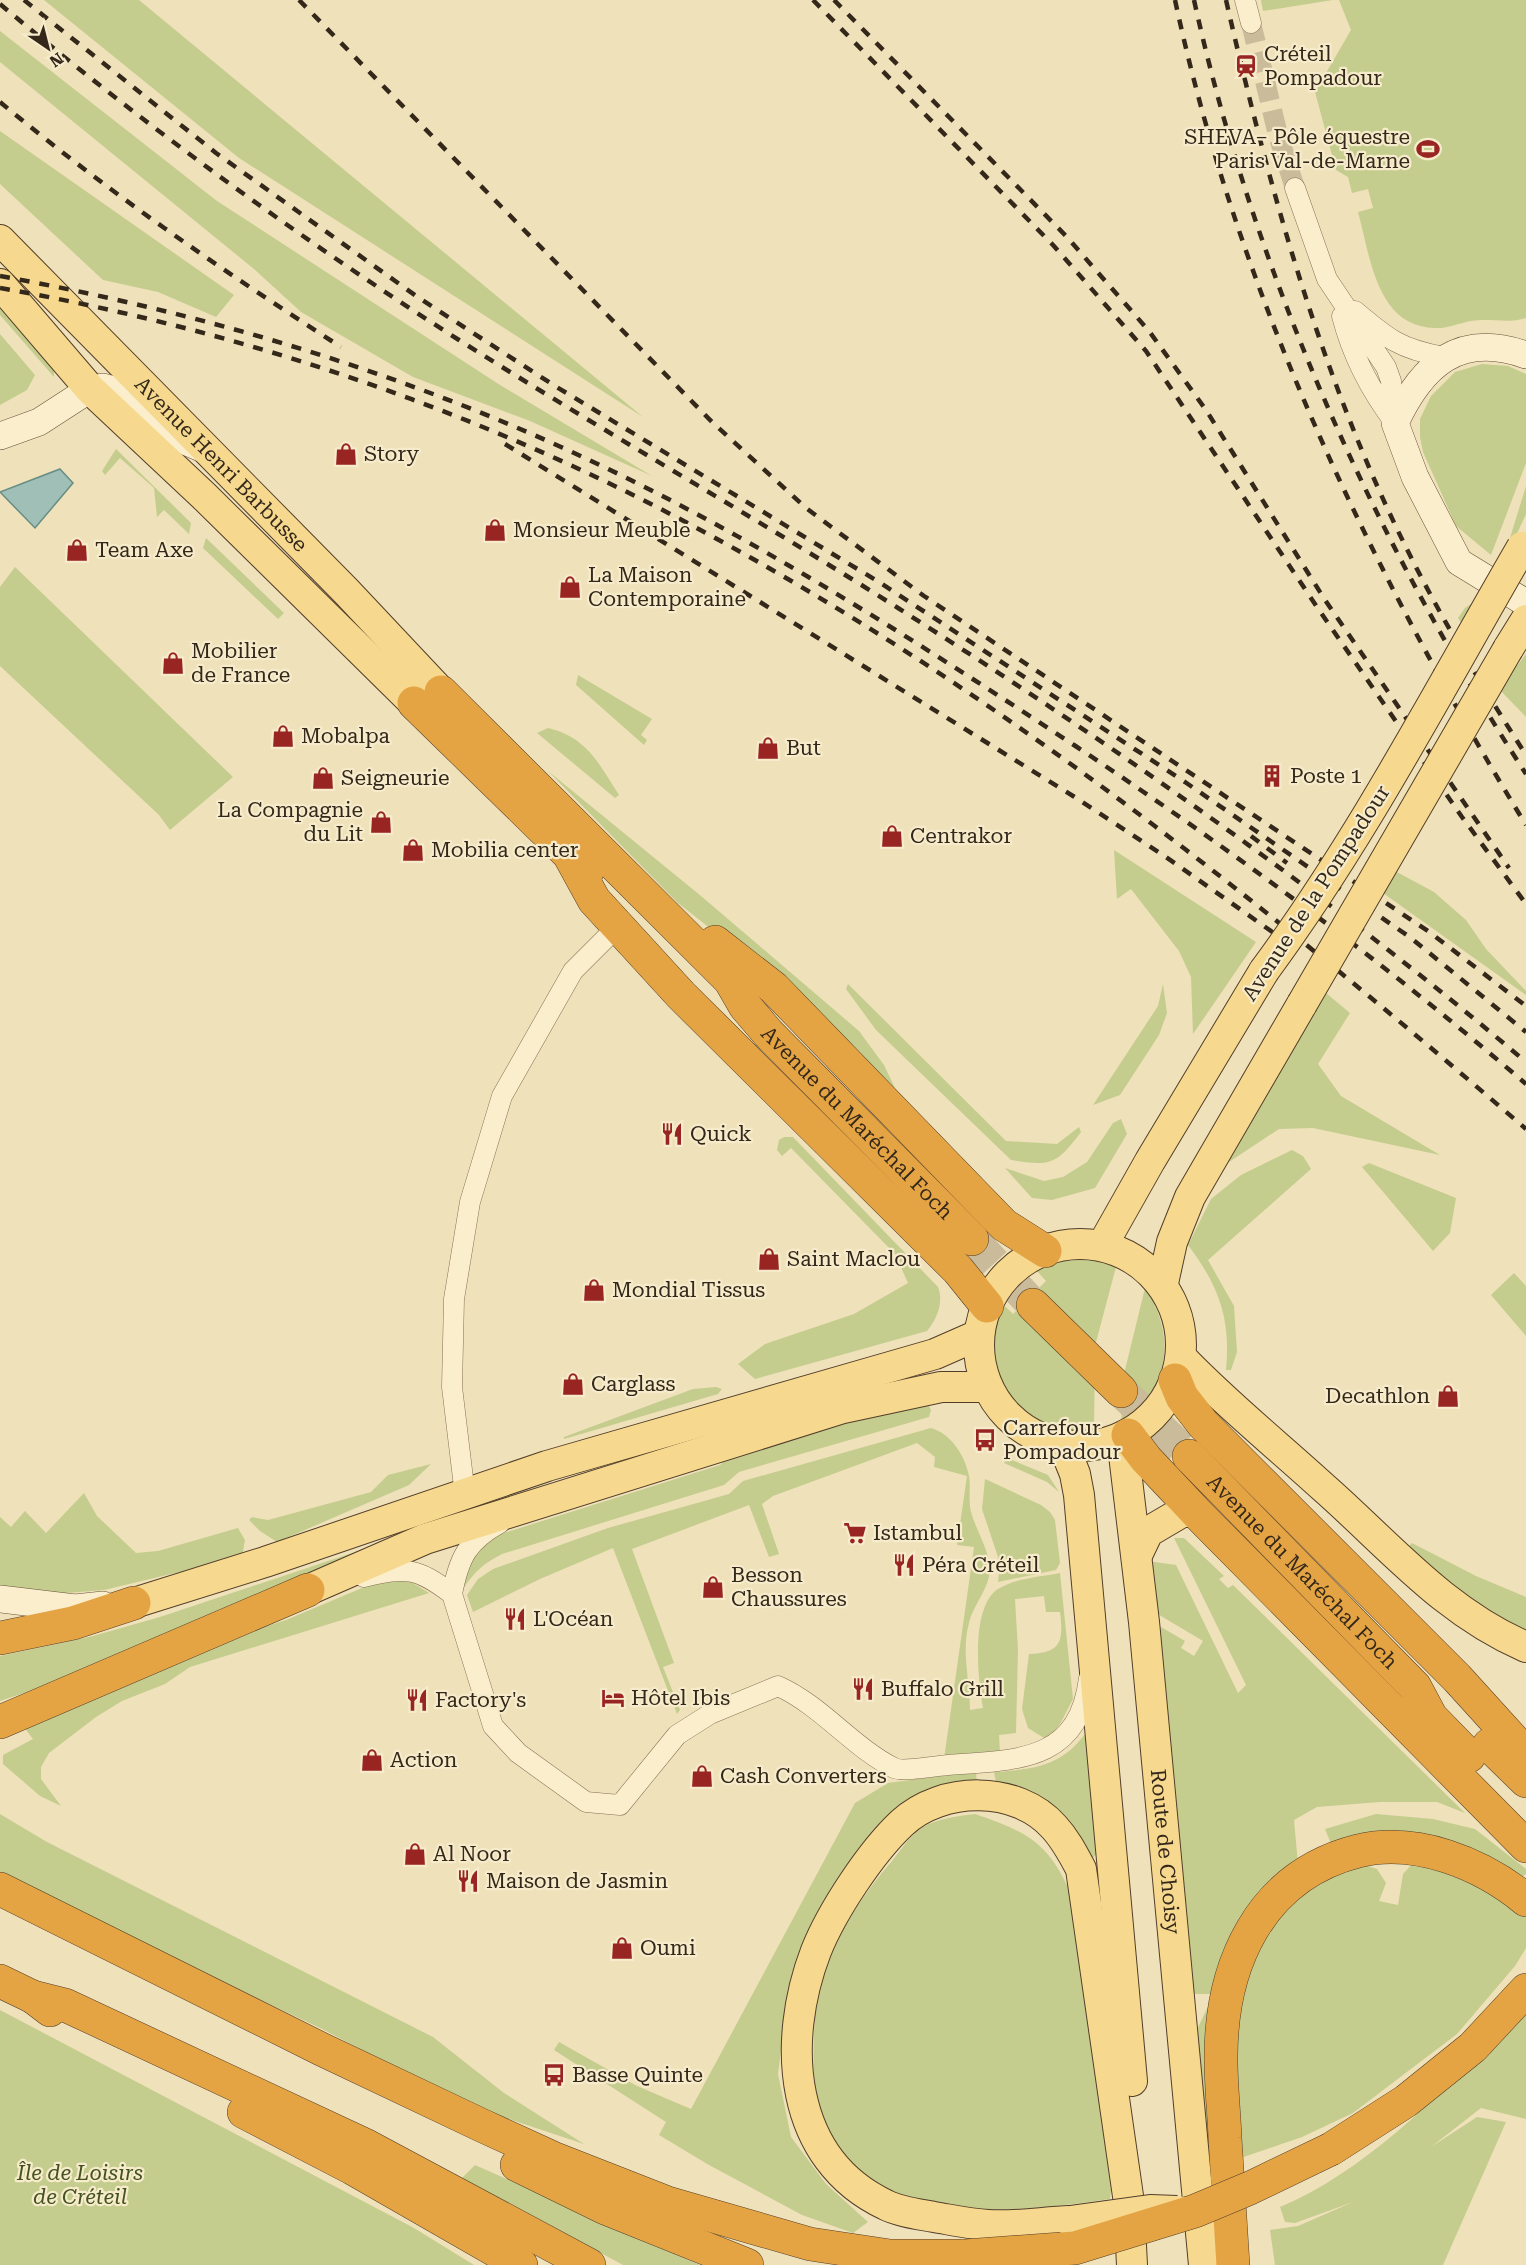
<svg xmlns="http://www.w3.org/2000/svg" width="1526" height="2265" font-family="'Roboto Serif',serif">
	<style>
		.green { fill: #c4cd8e }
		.water { fill: #9fbfb7; stroke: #678d84; stroke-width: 1.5 }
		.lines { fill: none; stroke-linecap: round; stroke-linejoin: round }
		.street-tunnel { stroke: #cabc9a; stroke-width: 20; stroke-dasharray: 20 10; stroke-linecap: butt }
		.highway-tunnel { stroke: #cabc9a; stroke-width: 33; stroke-dasharray: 33 16; stroke-linecap: butt }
		.street-casing { stroke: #867054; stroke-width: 21 }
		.secondary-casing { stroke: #685137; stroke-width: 28 }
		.primary-casing { stroke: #533e29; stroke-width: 32 }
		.highway-casing { stroke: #533e29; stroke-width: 34 }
		.street { stroke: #faeecd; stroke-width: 20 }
		.secondary { stroke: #faeecd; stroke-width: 27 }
		.primary { stroke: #f6d98e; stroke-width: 30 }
		.highway { stroke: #e5a444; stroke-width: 33 }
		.rail { stroke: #34281a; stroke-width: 4.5; stroke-dasharray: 10 10; stroke-linecap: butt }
		.primary-bridge-casing { stroke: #533e29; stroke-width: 32; stroke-linecap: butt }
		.highway-bridge-casing { stroke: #533e29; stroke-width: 34; stroke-linecap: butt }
		.primary-bridge { stroke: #f6d98e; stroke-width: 30 }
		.highway-bridge { stroke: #e5a444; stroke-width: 33 }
		.labels { text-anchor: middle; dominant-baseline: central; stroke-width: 4.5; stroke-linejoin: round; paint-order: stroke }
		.poi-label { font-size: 21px; fill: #34281a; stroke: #f6ebca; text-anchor: start }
		.street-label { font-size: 21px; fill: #34281a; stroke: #f6ebca }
		.park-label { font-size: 21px; font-style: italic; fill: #43521f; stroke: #f6ebca }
	</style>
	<rect width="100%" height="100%" fill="#efe1ba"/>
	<path class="green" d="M44,0H139L643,417L239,158Z
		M1261,0H1333L1263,11Z
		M1339,0H1526V318C1509,324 1489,318 1471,321C1459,323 1447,329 1435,328C1376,327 1370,255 1358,212L1373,208L1368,189L1352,193L1348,177L1336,170L1315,92L1351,30Z
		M0,31L217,201L500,385L652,476L530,421L413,377L301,312L254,269L0,62Z
		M0,131L234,295L216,317L158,292L103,280L0,184Z
		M0,301L54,370V377L0,315Z
		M0,334L35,375L27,390L0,405Z
		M1482,364L1508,366L1526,374V463L1491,555L1456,526L1423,452L1420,437V419L1431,396L1455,372Z
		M116,449L191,523L189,534L164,510L157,517L154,488L120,458L105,475L102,471Z
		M1526,486V514L1509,551L1464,627L1458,618L1465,608L1477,600L1506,551Z
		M206,538L284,613L278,619L203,548Z
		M15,567L233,777L170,830L159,815L0,666V587Z
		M1526,654V717L1499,689Z
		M578,675L652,719L641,735L647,740L644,745L576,685Z
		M548,728C587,737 599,764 619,795L615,798L537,733Z
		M548,771L701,896L859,1031L884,1065L902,1103L782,985L678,903Z
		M1114,850L1256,942L1193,1034L1191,977L1179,951L1131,889L1117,899Z
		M1395,871L1434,892L1466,920L1486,949L1526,991V995L1383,893Z
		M848,984L1006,1141L1057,1144L1079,1127L1081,1132C1057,1164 1051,1167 1011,1160L876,1030L846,989Z
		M1163,984L1167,1013L1159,1035L1120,1095L1093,1105L1158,1006Z
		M1326,993L1350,1013L1318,1064L1341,1096L1440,1155L1313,1128L1279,1129L1226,1164Z
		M1121,1119L1127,1134L1095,1188L1052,1200L1032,1198L1005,1168L1044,1181L1063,1177L1087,1162L1113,1123Z
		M784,1137H793L938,1287C944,1302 937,1319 927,1331L755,1379L738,1364L765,1344L854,1314L908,1283L895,1254L791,1148L782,1156L777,1150L779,1140Z
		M1292,1150L1303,1156L1311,1169L1208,1260L1234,1306L1237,1352L1231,1370H1226C1231,1319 1219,1286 1188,1245L1211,1199L1241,1175Z
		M1369,1163L1456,1198L1450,1233L1433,1251L1362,1167Z
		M1088,1258L1116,1267L1095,1346L1094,1431C1021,1440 969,1371 1003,1304L1013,1314L1046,1281L1037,1271L1058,1262Z
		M1514,1273L1526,1286V1336L1491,1295Z
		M1145,1288C1177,1335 1170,1390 1121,1423L1125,1370Z
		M716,1387L722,1389L718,1394L564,1439V1437L693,1389Z
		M919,1401L927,1402L931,1410L929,1417L739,1472L724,1485L502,1554C484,1563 474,1572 463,1589C462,1564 483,1542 504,1533L720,1465L732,1453Z
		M931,1428C951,1434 965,1455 969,1476C971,1487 968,1500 971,1512C976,1530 989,1550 990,1568C990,1588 973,1605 969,1623C961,1651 970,1681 970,1710L983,1708C978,1681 970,1607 998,1589C1016,1578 1040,1577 1060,1573L1073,1699L1060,1724L1052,1734L1044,1738L1028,1728L1022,1709L1029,1654C1060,1653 1064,1643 1060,1612H1046L1044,1596L1015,1599L1018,1650L1016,1733L999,1735L1000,1753L944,1759L974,1547L957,1545L967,1476L934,1467L935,1457L917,1443L773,1496L762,1504L779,1554L769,1557L749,1505L632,1549L674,1663L663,1667L680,1710L677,1714L613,1548L540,1579L473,1612L467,1595L478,1579L493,1569L608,1528L729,1494L743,1481Z
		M1007,1458L1048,1475L1059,1492L1047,1482L1004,1463Z
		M431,1464L409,1485L277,1542L260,1531L249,1520L252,1517L268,1520L371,1492L388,1475Z
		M985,1479L1041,1505L1050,1512L1055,1520L1060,1563L1056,1570L998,1582L1000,1563L982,1509Z
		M84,1493L97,1516L136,1553L158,1551L238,1528L245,1540L242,1557L104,1590L54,1594L0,1589V1517L11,1527L25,1511L46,1533Z
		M424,1529L102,1667L0,1701V1656L93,1636L160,1617Z
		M1174,1538H1184L1224,1576L1219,1579L1228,1588L1233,1585L1465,1813L1437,1802H1380L1317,1807L1294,1820L1298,1864L1256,1897L1214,2174L1207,2175L1192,2040L1214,1994H1189L1154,1630L1161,1627L1185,1641L1181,1648L1194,1656L1203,1641L1156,1613L1148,1561L1176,1565L1238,1693L1246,1685Z
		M1412,1543L1476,1576L1526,1597V1636L1503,1626L1404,1551Z
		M403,1577L429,1593L190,1667L165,1684L122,1701L96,1717L49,1753L41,1767V1779L61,1806L40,1796L3,1764V1755L33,1739L24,1727L218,1642L286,1620L381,1580Z
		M1085,1734L1098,1852L1091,1860L997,1788L994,1772C1034,1769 1060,1767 1085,1734Z
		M976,1771L977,1787L899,1813L868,1838L829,1892L789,1988L778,2074L791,2137L826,2184L868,2222L853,2233L802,2215L709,2165L659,2135L666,2122L554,2050L559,2042L637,2086L691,2109L855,1803L888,1783Z
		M0,1814L47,1842L433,2037L504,2093L584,2144L470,2106L322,2029L0,1876Z
		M975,1814C1035,1834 1052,1847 1076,1906L1114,2169L1110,2199C1034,2210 939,2222 870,2181C860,2175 833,2145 826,2134C810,2107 811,2017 820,1986C833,1941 861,1896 892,1861C900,1851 909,1837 919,1830C933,1819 958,1816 975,1814Z
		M1376,1814L1433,1819L1475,1829L1526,1869V1874L1522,1877L1332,1846L1325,1829Z
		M1361,1864L1377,1869L1386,1883L1379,1901L1398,1905L1403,1874L1412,1864C1454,1863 1493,1892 1526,1916V1948L1515,1966L1457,2034L1353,2113L1302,2137L1235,2160L1233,2030L1248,1961L1282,1910L1324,1878Z
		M1526,2008V2119L1481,2108L1431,2147L1477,2117L1506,2122L1443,2265H1275L1270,2230L1298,2226L1353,2202L1295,2223L1285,2222L1280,2207C1372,2169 1456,2078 1526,2008Z
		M0,2010L414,2228L474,2265H0Z
		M475,2165L700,2265H623L462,2178Z"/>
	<path class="water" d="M60,469L73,483L35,528L0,492Z"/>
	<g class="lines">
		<path class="street-tunnel" d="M1251,23L1278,135L1295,188"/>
		<path class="highway-tunnel" d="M972,1239L1033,1305
			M1121,1391L1189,1456"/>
		<g class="street-casing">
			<path id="street" d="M1245,0L1251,23
				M1295,188L1327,279L1386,367L1391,381L1395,423
				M1355,311C1388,339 1400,349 1444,357
				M1342,316C1352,355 1370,390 1395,423
				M465,1495L452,1387L454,1299L470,1202L502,1096L573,971L618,926
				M364,1577C407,1567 416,1567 452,1594L493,1726L518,1753L586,1802L620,1805L677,1735L710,1714L778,1686C822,1706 851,1746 894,1768C903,1772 936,1766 948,1765C1017,1760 1079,1762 1089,1678
				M452,1594C459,1558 467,1541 500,1523"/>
		</g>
		<g class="secondary-casing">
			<path id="secondary" d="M1526,355C1459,331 1422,365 1395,423L1415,477L1459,562L1526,603
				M0,436L39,422L90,389L103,387L118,391L159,430L206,450
				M0,1599L75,1608L103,1605"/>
		</g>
		<g class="primary-casing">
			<g id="primary">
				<path id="s1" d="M0,240L346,591L441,692"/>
				<path d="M0,284L90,389L204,496L414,703"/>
				<path d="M1508,649L1526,620"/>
				<circle cx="1080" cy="1345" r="101"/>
				<path d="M1102,1246L1150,1161L1264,971"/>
				<path d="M1163,1283L1172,1242L1190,1197L1302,1004"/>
				<path d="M1182,1358C1226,1404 1276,1444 1323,1487C1390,1546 1443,1611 1526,1647"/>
				<path id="s2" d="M1122,1438L1144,1622L1204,2265"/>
				<path d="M1063,1444L1075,1474L1079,1495L1132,2081"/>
				<path d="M1137,1555L1148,1532L1182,1512H1196"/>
				<path d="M308,1590L425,1539L843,1408L941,1387H986"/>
				<path d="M134,1603L265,1562L547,1466L935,1354L976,1336"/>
				<path d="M1129,2207L1132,2265"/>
				<path d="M1070,2221C1043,2222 1015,2227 988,2225C970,2224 952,2220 934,2217C918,2214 900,2212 886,2205C788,2159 781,2042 816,1951C832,1911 871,1852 902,1823C942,1786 1017,1785 1054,1827C1066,1840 1073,1854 1081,1869L1128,2196"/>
			</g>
		</g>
		<g class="highway-casing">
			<g id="highway">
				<path id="s3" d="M441,692L730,980L745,1006L768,1033L972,1239"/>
				<path d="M414,703L587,872"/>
				<path d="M571,858L594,900L681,995L958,1270L987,1306"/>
				<path d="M715,942L774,988L1004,1225L1045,1251"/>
				<path d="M1033,1305L1121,1391"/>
				<path d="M1175,1380L1182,1397L1203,1424L1457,1678L1526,1754"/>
				<path d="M1128,1435L1146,1459L1196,1512L1526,1846"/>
				<path id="s4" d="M1189,1456L1415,1687L1431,1717L1469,1756"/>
				<path d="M0,1638L73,1623L134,1603"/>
				<path d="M0,1722L308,1590"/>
				<path d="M1489,1745L1526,1781"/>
				<path d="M0,1889L321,2049L481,2125L553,2158L668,2203L810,2244L890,2256H965"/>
				<path d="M0,1981L33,1997L50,2010"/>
				<path d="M33,1997L65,2005L367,2146L589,2265"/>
				<path d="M244,2112L352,2168L521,2265"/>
				<path d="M1331,2149L1406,2101L1473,2047L1526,1990"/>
				<path d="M517,2165L605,2208L747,2265"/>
				<path d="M1233,2265C1230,2223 1228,2180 1225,2138C1224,2112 1221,2086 1221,2061C1220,1966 1259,1876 1358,1851C1416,1837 1481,1863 1526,1900"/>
			</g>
		</g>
		<use href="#street" class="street"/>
		<use href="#secondary" class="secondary"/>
		<use href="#primary" class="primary"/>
		<use href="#highway" class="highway"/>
		<path class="rail" d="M24,0L216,153L419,298L555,386L879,582L1185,782L1411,938L1526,1032
			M299,0L712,422L806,508L924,596L1428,931L1526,1006
			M813,0L1053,245L1146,351L1317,607L1462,817L1526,904
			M834,0L1066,236L1149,331L1206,410L1325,600L1509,868
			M1175,0C1238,294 1370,570 1526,825
			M1194,0C1255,276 1373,538 1526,774
			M1226,0C1266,174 1314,352 1390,514C1429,598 1476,677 1526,755
			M0,4C145,126 299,238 459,340C604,432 753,516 898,608C1115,746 1329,895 1526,1062
			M0,102C108,192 223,271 341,347
			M0,276C193,311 382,366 561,447C743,529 911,638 1077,747C1233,851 1384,962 1526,1084
			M0,288C251,332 494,416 717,539C1010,699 1274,912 1526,1129
			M505,444L1073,796L1166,857L1295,948
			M1251,836L1287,863"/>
		<g class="primary-bridge-casing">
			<path id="primary-bridge" d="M1264,971C1362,838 1439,690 1522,547
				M1302,1004L1508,649
				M1070,2221L1150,2210L1177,2211"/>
		</g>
		<g class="highway-bridge-casing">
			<path id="highway-bridge" d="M965,2256L1075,2248L1195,2211L1250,2188L1331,2149"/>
		</g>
		<use href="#primary-bridge" class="primary-bridge"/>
		<use href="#highway-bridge" class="highway-bridge"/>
	</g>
	<defs>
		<g id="station-bare" transform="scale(1.8)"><path d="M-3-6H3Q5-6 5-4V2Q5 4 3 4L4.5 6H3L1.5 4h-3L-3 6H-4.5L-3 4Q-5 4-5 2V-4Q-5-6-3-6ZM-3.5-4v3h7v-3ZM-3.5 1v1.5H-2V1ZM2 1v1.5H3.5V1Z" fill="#982522" stroke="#f6ebca" stroke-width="2.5" paint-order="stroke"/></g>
		<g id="stadium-bare" transform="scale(1.8)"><path d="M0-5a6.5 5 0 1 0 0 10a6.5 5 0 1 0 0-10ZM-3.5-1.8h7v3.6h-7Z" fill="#982522" stroke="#f6ebca" stroke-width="2.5" paint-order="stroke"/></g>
		<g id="shop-bare" transform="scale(1.8)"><path d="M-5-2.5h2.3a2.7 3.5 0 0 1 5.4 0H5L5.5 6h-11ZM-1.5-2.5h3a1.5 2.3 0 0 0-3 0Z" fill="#982522" stroke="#f6ebca" stroke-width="2.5" paint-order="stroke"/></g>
		<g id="building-bare" transform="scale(1.8)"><path d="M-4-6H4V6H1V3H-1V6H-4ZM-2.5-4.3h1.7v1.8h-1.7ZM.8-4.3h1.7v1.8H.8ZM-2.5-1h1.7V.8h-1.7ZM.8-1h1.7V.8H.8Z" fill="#982522" stroke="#f6ebca" stroke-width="2.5" paint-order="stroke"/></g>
		<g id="restaurant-bare" transform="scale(1.8)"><path d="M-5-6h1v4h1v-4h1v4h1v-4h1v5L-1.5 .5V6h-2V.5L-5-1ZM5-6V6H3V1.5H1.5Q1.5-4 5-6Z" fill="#982522" stroke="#f6ebca" stroke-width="2.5" paint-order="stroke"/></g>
		<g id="bus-bare" transform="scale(1.8)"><path d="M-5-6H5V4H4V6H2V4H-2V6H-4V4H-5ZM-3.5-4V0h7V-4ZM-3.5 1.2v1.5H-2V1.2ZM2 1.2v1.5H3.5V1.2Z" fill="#982522" stroke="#f6ebca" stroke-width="2.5" paint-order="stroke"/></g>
		<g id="supermarket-bare" transform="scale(1.8)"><path d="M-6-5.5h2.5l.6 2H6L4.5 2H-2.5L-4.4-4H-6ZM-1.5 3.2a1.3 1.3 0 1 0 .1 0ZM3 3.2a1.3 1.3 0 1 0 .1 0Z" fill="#982522" stroke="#f6ebca" stroke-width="2.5" paint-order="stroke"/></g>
		<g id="hotel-bare" transform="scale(1.8)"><path d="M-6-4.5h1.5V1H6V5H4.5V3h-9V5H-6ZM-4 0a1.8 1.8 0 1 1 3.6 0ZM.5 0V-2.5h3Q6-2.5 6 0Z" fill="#982522" stroke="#f6ebca" stroke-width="2.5" paint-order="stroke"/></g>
	</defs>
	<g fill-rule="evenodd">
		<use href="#station-bare" x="1246" y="66"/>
		<use href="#stadium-bare" x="1428" y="149"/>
		<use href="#shop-bare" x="346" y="454"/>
		<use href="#shop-bare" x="495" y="530"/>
		<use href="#shop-bare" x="77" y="550"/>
		<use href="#shop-bare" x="570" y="587"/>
		<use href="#shop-bare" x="173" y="663"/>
		<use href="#shop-bare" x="283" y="736"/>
		<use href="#shop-bare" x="768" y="748"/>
		<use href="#building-bare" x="1272" y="776"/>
		<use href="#shop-bare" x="323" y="778"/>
		<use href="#shop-bare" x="381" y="822"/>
		<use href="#shop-bare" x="892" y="836"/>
		<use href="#shop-bare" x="413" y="850"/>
		<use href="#restaurant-bare" x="672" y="1134"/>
		<use href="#shop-bare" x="769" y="1259"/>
		<use href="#shop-bare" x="594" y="1290"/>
		<use href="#shop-bare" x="573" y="1384"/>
		<use href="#shop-bare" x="1448" y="1396"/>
		<use href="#bus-bare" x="985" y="1440"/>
		<use href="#supermarket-bare" x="855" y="1533"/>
		<use href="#restaurant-bare" x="904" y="1565"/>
		<use href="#shop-bare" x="713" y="1587"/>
		<use href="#restaurant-bare" x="515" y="1619"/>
		<use href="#restaurant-bare" x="863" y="1689"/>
		<use href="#hotel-bare" x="613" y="1698"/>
		<use href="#restaurant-bare" x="417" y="1700"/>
		<use href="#shop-bare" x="372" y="1760"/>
		<use href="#shop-bare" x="702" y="1776"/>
		<use href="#shop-bare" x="415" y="1854"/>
		<use href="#restaurant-bare" x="468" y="1881"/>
		<use href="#shop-bare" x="622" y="1948"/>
		<use href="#bus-bare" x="554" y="2075"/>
	</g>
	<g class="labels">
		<g class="poi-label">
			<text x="1264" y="54">Créteil<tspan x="1264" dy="24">Pompadour</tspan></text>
			<text x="1410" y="137" text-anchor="end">SHEVA– Pôle équestre<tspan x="1410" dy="24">Paris Val-de-Marne</tspan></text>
			<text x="364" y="454">Story</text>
			<text x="513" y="530">Monsieur Meuble</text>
			<text x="95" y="550">Team Axe</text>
			<text x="588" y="575">La Maison<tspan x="588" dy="24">Contemporaine</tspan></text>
			<text x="191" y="651">Mobilier<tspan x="191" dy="24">de France</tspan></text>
			<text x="301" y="736">Mobalpa</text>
			<text x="786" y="748">But</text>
			<text x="1290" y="776">Poste 1</text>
			<text x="341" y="778">Seigneurie</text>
			<text x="363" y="810" text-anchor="end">La Compagnie<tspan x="363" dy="24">du Lit</tspan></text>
			<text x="910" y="836">Centrakor</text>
			<text x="431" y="850">Mobilia center</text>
			<text x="690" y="1134">Quick</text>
			<text x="787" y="1259">Saint Maclou</text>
			<text x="612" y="1290">Mondial Tissus</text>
			<text x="591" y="1384">Carglass</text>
			<text x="1430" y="1396" text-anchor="end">Decathlon</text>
			<text x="1003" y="1428">Carrefour<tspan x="1003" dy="24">Pompadour</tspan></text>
			<text x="873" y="1533">Istambul</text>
			<text x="922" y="1565">Péra Créteil</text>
			<text x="731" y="1575">Besson<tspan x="731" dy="24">Chaussures</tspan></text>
			<text x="533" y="1619">L'Océan</text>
			<text x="881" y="1689">Buffalo Grill</text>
			<text x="631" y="1698">Hôtel Ibis</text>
			<text x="435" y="1700">Factory's</text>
			<text x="390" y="1760">Action</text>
			<text x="720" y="1776">Cash Converters</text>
			<text x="433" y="1854">Al Noor</text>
			<text x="486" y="1881">Maison de Jasmin</text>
			<text x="640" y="1948">Oumi</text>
			<text x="572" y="2075">Basse Quinte</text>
		</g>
		<g class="street-label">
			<text stroke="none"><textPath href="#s1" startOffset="315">Avenue Henri Barbusse</textPath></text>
			<text transform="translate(1316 893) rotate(-57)">Avenue de la Pompadour</text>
			<text stroke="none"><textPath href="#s3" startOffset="600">Avenue du Maréchal Foch</textPath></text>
			<text stroke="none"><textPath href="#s4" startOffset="162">Avenue du Maréchal Foch</textPath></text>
			<text stroke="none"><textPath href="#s2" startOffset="416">Route de Choisy</textPath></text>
		</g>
		<g class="park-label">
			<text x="80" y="2173">Île de Loisirs<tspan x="80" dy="24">de Créteil</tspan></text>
		</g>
	</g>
	<g transform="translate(48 48) rotate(145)" stroke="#f6ebca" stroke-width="4.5" paint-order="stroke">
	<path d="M0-4.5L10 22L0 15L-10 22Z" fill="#34281a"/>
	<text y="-9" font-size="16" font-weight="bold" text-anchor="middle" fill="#34281a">N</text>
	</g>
</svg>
